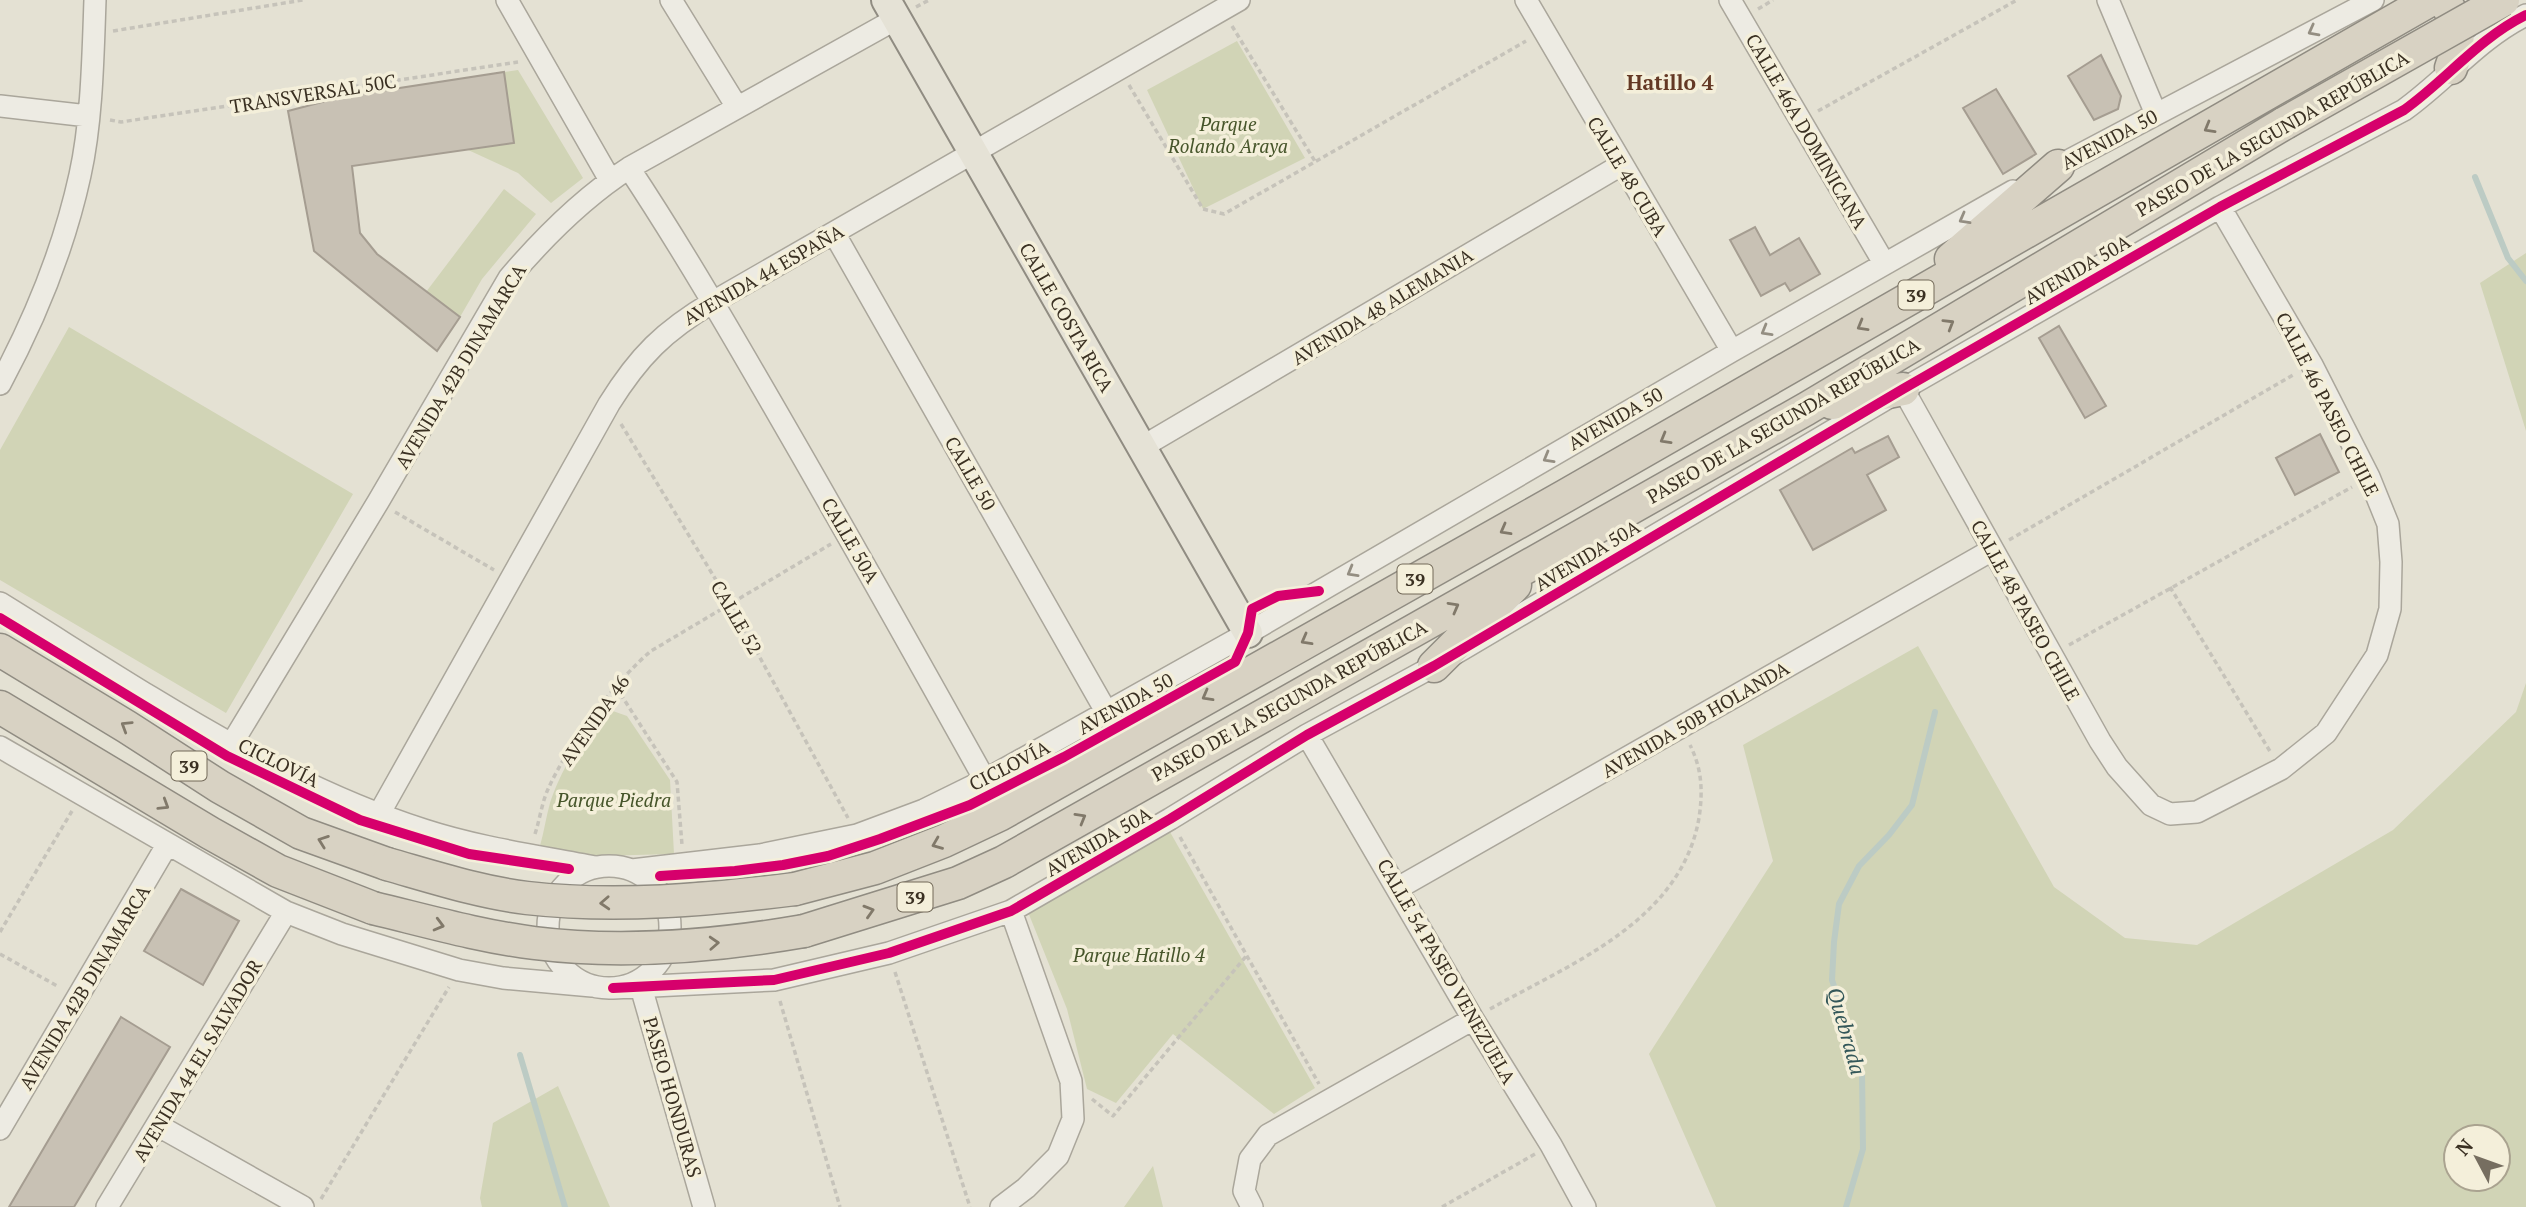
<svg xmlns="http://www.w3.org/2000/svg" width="2526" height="1207" font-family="'PT Serif',serif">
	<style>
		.green { fill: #d1d4b6; fill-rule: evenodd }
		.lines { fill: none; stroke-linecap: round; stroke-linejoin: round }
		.stream { stroke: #bccbc4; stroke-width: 6 }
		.building { fill: #c8c1b4; stroke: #a59d91; stroke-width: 2 }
		.minor-casing { stroke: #aaa69b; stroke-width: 24 }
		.major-casing { stroke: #908c82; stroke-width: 32 }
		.highway-casing { stroke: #908c82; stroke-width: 35 }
		.path { stroke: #c6c3ba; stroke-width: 3.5; stroke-dasharray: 5 3.5; stroke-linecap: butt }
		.minor { stroke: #edebe3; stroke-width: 21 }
		.major { stroke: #e5e2d6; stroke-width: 28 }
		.highway { stroke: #d8d2c3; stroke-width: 32 }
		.highway-bridge-casing { stroke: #908c82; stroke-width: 35; stroke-linecap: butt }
		.highway-bridge { stroke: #d8d2c3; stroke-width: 32 }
		.cycleway-casing { stroke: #f4efda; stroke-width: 15 }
		.cycleway { stroke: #d6006c; stroke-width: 10 }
		.oneway { stroke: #948e82 }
		.oneway2 { stroke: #81796a }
		.labels { text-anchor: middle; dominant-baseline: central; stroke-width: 7; stroke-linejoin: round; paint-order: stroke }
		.shield { fill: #f4efda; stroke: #726959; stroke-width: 2 }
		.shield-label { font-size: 18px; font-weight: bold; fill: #3a3022 }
		.street-label { font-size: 19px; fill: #3a3022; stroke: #f4efda }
		.park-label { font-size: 19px; font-style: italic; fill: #46552a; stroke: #f4efda }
		.neighbourhood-label { font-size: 21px; font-weight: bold; fill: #643824; stroke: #f4efda }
		.water-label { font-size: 21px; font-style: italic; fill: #335759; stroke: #f4efda }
	</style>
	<rect width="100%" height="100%" fill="#e4e1d3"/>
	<path class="green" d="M1237,41L1305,158L1203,209L1147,90Z
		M518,70L583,178L551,203L518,173L466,149L504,72Z
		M504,189L536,214L482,279L460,317L426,292Z
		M2526,253V431L2480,283Z
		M69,327L353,494L226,713L0,580V450Z
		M1918,646L2054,887L2125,938L2197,945L2393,830L2516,712L2526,683V1207H1716L1649,1054L1773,861L1743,745ZM2456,1137H2498V1179H2456Z
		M610,710L627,716L670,780L674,854L595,856L540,846C544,832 546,817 550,803C559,774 585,727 610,710Z
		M1170,832L1315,1088L1274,1114L1173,1034L1116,1103L1087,1089L1067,1009L1028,912Z
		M558,1086L610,1207H482L480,1198L493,1123Z
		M1153,1166L1163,1207H1124Z"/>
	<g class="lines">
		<path class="stream" d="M2475,177L2508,258L2526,281
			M520,1055L565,1207
			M1846,1207L1863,1149L1862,1072L1832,980L1834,942L1839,904L1859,866L1889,835L1912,805L1935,712"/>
	</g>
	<path class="building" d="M2101,55L2121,96L2118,109L2094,120L2068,76Z
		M504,72L514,143L352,166L360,233L377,254L460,317L437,351L314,251L288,111L341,97Z
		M1996,89L2036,154L2003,174L1963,108Z
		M1755,227L1770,255L1799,238L1820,274L1790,291L1785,283L1761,296L1730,240Z
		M2059,326L2106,406L2085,418L2039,338Z
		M2320,434L2339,472L2295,495L2276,458Z
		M1888,436L1899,457L1867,475L1886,510L1813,550L1780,490L1852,448L1855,453Z
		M181,889L239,921L203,985L144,951Z
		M121,1017L170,1047L74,1207H9Z"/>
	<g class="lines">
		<g class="minor-casing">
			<path id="minor" d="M507,0L610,180
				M671,0L737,107
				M1526,0L1732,351
				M1730,0L1884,263
				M2108,0L2156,114
				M0,106L88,116
				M629,168C682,248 730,331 778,414C848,535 917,658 985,780
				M2047,172L2373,0
				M834,233L1107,713
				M0,384C35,319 64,248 80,175C92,121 93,56 95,0
				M1903,389L2100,741L2117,767L2151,805L2170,814L2197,812L2281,769L2326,733L2377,655L2390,609L2391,562L2388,524L2369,477L2312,365L2220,207
				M1142,447L1621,165
				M0,603C136,687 271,781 424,830C479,848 539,856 595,867
				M1307,735L1473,1019L1551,1145L1585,1207
				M231,745L378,502L509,278C543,238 584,197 629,168L896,19
				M0,747L286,912L342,934L459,970L503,978L592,986
				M379,814L609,404C639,356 664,331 713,302L1239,0
				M548 927a61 61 0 1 1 122 0a61 61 0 1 1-122 0Z
				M632,870L760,855L857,835L924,810L985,780L1248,633L1732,351L2013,191
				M1398,888L1992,550
				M641,987L704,1207
				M613,988L774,980L889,953L1011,911L1170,819L1307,735L1434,666L1903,389L2220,207L2404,110C2446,80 2479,38 2526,15
				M157,1125L303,1207
				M0,1129L167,845
				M107,1207L286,912
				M1001,1207L1026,1188L1058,1156L1073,1119L1071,1081L1011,911
				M1252,1207L1244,1191L1250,1159L1268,1135L1473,1019"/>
		</g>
		<g class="major-casing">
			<path id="major" d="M886,0L1248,633"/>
		</g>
		<g class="highway-casing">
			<path id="highway" d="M2446,4C2461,25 2460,45 2451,68
				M1951,259L2058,166
				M1832,403L1903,389
				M0,650L127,727L220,787L301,833L387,864
				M1434,666L1515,585
				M0,707L210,833L278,871L373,908
				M795,889L875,868L944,841L999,815L1565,496L2430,0
				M804,931L958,883L1004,862L1806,409L2285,123"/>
		</g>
		<path class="path" d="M916,7L929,0
			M1758,9L1773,0
			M1232,26L1316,163
			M113,31L303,0
			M1129,85L1203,209L1224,214L1526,41
			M1818,111L2017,0
			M110,120L121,122L518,62
			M621,424L730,603L848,818
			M395,512L494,570
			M2009,540L2293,375
			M2170,587L2271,753
			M2069,645L2352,487
			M616,687L677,782L682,845
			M535,834C540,819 542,801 549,787C569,744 615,681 651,651L831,544
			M1180,837L1319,1084
			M0,932L72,811
			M0,954L59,987
			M895,972L970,1207
			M780,1001L840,1207
			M1490,1009C1572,963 1681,921 1699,818C1703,791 1702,769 1690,745
			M1092,1099L1113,1116L1247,955
			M321,1199L449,987
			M1442,1207L1535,1154"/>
		<use href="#minor" class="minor"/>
		<use href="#major" class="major"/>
		<use href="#highway" class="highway"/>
		<g class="highway-bridge-casing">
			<path id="highway-bridge" d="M2285,123L2503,0
				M387,864C433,877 479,892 527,898C616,908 707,900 795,889
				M373,908C427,921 479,936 534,943C622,954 717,946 804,931"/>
		</g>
		<use href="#highway-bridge" class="highway-bridge"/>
		<g class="cycleway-casing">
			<path id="cycleway" d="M0,618L227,756L360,820L469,854L569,869
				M660,876L735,871L783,865L828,856L880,839L970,805L1064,757L1235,662L1248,633L1252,609L1278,596L1319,591
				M613,988L774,980L889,953L1011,911L1170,819L1307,735L1434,666L1903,389L2220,207L2404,110C2446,80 2479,38 2526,15"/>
		</g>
		<use href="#cycleway" class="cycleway"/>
	</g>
	<defs><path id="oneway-chevron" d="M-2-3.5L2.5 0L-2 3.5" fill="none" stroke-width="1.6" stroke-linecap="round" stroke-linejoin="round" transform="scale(1.75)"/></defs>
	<g class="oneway">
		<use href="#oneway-chevron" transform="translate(2313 31) rotate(152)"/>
		<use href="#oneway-chevron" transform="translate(1964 219) rotate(151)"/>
		<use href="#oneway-chevron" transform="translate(1766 331) rotate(150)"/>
		<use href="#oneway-chevron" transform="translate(1548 458) rotate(150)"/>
		<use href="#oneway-chevron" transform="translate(1352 572) rotate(150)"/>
	</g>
	<g class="oneway2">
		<use href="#oneway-chevron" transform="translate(2209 128) rotate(150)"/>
		<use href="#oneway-chevron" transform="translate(1949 324) rotate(-31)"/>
		<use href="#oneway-chevron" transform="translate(1862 326) rotate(150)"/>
		<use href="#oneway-chevron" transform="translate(1665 439) rotate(150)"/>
		<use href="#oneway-chevron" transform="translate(1505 530) rotate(151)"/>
		<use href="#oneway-chevron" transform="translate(1454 607) rotate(-29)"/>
		<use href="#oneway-chevron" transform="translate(1306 640) rotate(151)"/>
		<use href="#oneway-chevron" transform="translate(1207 696) rotate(151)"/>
		<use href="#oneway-chevron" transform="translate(126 726) rotate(-148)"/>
		<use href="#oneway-chevron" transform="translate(164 805) rotate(32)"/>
		<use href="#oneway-chevron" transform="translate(1081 818) rotate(-30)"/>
		<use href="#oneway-chevron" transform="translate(323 841) rotate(-160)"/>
		<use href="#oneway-chevron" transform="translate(937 844) rotate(158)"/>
		<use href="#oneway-chevron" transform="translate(605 903) rotate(177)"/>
		<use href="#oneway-chevron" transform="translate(869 911) rotate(-17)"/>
		<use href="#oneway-chevron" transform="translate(439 925) rotate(15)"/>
		<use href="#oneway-chevron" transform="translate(714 943) rotate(-3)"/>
	</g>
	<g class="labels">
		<g class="shield">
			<rect x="1898.5" y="280.5" width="35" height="29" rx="5"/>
			<rect x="1397.5" y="564.5" width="35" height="29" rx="5"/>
			<rect x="171.5" y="751.5" width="35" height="29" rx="5"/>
			<rect x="897.5" y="882.5" width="35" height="29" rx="5"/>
		</g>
		<g class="shield-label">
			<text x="1916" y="295">39</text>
			<text x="1415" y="579">39</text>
			<text x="189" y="766">39</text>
			<text x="915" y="897">39</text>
		</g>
		<g class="street-label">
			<text transform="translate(313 93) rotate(-9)">TRANSVERSAL 50C</text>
			<text transform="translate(1807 131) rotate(60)">CALLE 46A DOMINICANA</text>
			<text transform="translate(2272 133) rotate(-30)">PASEO DE LA SEGUNDA REPÚBLICA</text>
			<text transform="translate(2109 139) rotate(-28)">AVENIDA 50</text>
			<text transform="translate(1628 176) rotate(59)">CALLE 48 CUBA</text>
			<text transform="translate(2077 269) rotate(-30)">AVENIDA 50A</text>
			<text transform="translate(763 274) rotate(-30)">AVENIDA 44 ESPAÑA</text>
			<text transform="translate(1382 306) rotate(-31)">AVENIDA 48 ALEMANIA</text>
			<text transform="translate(1067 317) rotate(60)">CALLE COSTA RICA</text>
			<text transform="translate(460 366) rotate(-59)">AVENIDA 42B DINAMARCA</text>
			<text transform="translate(2328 404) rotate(63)">CALLE 46 PASEO CHILE</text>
			<text transform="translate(1615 418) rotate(-30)">AVENIDA 50</text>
			<text transform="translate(1783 420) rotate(-30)">PASEO DE LA SEGUNDA REPÚBLICA</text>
			<text transform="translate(971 473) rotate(60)">CALLE 50</text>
			<text transform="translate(851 540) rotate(60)">CALLE 50A</text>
			<text transform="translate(1587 555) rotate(-31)">AVENIDA 50A</text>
			<text transform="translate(2026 610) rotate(61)">CALLE 48 PASEO CHILE</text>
			<text transform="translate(737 617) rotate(60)">CALLE 52</text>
			<text transform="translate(1289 700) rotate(-29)">PASEO DE LA SEGUNDA REPÚBLICA</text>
			<text transform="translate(1125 703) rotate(-29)">AVENIDA 50</text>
			<text transform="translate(1695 719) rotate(-30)">AVENIDA 50B HOLANDA</text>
			<text transform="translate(594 720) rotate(-55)">AVENIDA 46</text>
			<text transform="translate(279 762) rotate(26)">CICLOVÍA</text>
			<text transform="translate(1009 765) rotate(-27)">CICLOVÍA</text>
			<text transform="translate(1098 841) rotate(-30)">AVENIDA 50A</text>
			<text transform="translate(1447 971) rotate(60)">CALLE 54 PASEO VENEZUELA</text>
			<text transform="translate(84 987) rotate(-59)">AVENIDA 42B DINAMARCA</text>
			<text transform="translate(197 1060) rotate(-59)">AVENIDA 44 EL SALVADOR</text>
			<text transform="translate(673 1097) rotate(74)">PASEO HONDURAS</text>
		</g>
		<g class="park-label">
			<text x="1228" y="123">Parque<tspan x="1228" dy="22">Rolando Araya</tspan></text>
			<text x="614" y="799">Parque Piedra</text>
			<text x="1139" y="954">Parque Hatillo 4</text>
		</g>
		<g class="neighbourhood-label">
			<text x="1670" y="82">Hatillo 4</text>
		</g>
		<g class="water-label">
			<text transform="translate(1847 1031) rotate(74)">Quebrada</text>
		</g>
	</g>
	<g transform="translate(2477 1158) rotate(311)"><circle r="33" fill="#f4efda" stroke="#aaa390" stroke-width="2"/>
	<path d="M0-5L12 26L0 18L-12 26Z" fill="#766e60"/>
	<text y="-10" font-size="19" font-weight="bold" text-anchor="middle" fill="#3a3022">N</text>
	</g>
</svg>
